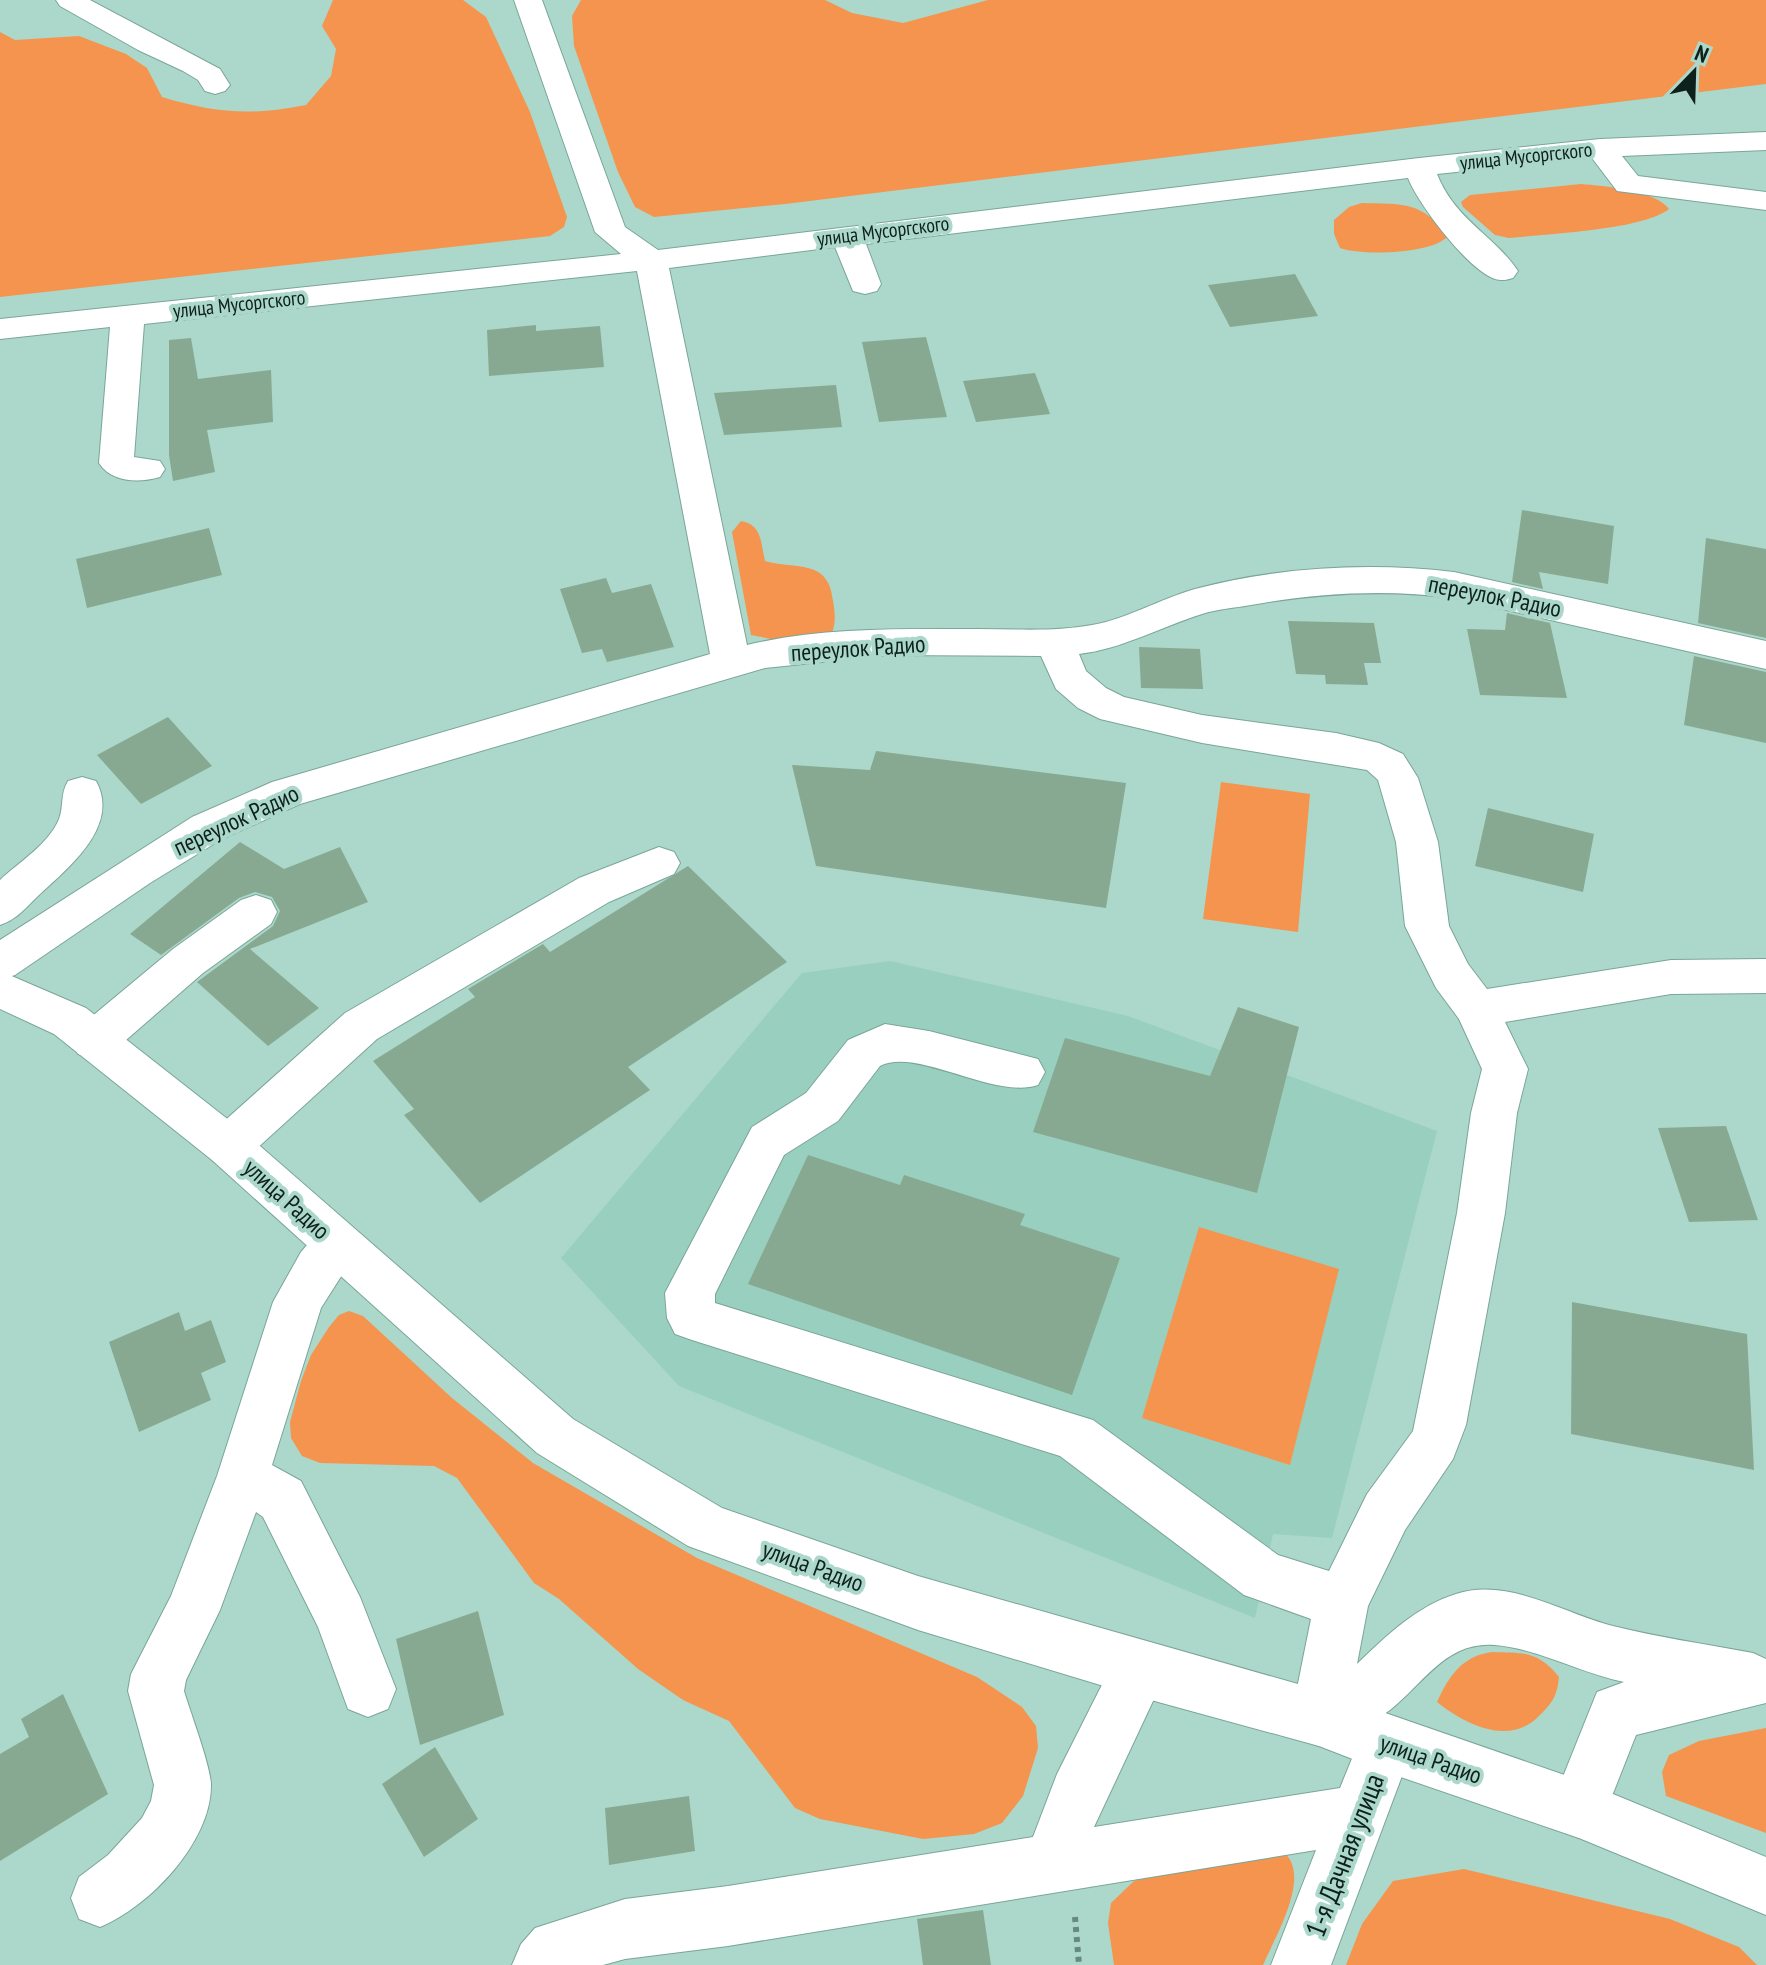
<svg xmlns="http://www.w3.org/2000/svg" width="1766" height="1965" font-family="'PT Sans Narrow',sans-serif">
	<style>
		.built { fill: #99cfbf }
		.green { fill: #f5944e }
		.building { fill: #87a991 }
		.lines { fill: none; stroke-linecap: round; stroke-linejoin: round }
		.minor-casing { stroke: #7aa598; stroke-width: 2 }
		.major-casing { stroke: #7aa598; stroke-width: 2 }
		.path { stroke: #67897f; stroke-width: 6; stroke-dasharray: 5 5; stroke-linecap: butt }
		.minor { fill: #fff; fill-rule: evenodd }
		.major { fill: #fff; fill-rule: evenodd }
		.labels { text-anchor: middle; dominant-baseline: central; stroke-width: 8; stroke-linejoin: round; paint-order: stroke }
		.far-street-label { font-size: 20px; fill: #0e201b; stroke: #abd8ca }
		.street-label { font-size: 24px; fill: #0e201b; stroke: #abd8ca }
		.near-street-label { font-size: 28px; fill: #0e201b; stroke: #abd8ca }
	</style>
	<rect width="100%" height="100%" fill="#abd8ca"/>
	<path class="built" d="M890,961L1128,1016L1437,1131L1332,1538L1273,1534L1255,1618L679,1386L561,1258L802,973Z"/>
	<path class="green" d="M333,0H463L486,17L530,112L567,217L564,227L550,236L0,297V32L15,40L79,36L126,54L147,68L162,97C215,113 251,116 306,105L331,76L336,49L322,26Z
		M581,0H825L852,13L903,23L988,0H1766V84L785,204L654,217L635,207L618,172L574,46L572,16Z
		M1581,184C1603,186 1655,190 1669,209C1643,230 1545,234 1509,238L1495,235L1463,207L1461,202L1470,195Z
		M1362,203C1402,204 1422,201 1448,236C1433,254 1362,256 1340,248L1334,234V220L1349,207Z
		M741,521C762,524 761,544 765,561C796,570 829,558 833,601C835,613 836,622 832,633L782,641L751,635L732,532Z
		M1221,782L1310,794L1298,932L1203,919Z
		M1199,1227L1339,1269L1290,1465L1142,1418Z
		M349,1311L363,1316L452,1398L533,1463L697,1558L977,1677L1022,1707L1036,1726L1038,1748L1023,1796L1002,1823L974,1834L923,1839L820,1819L795,1808L729,1721L683,1700L638,1669L559,1599L534,1583L457,1478L434,1466L320,1463L302,1456L291,1438L290,1422L301,1381L311,1355L329,1327L339,1315Z
		M1492,1652C1524,1653 1538,1651 1559,1677C1557,1696 1553,1702 1540,1715C1510,1747 1466,1725 1437,1702C1449,1676 1462,1656 1492,1652Z
		M1766,1728V1833L1666,1796L1662,1772L1669,1755L1699,1741Z
		M1273,1847C1320,1862 1276,1935 1263,1965H1114L1108,1923L1111,1903L1134,1881Z
		M1464,1869L1670,1919L1739,1947L1757,1965H1346L1362,1924L1393,1881Z"/>
	<path class="building" d="M1295,274L1318,316L1230,327L1208,285Z
		M536,325V331L600,326L604,367L489,376L487,330Z
		M926,337L947,417L879,422L862,342Z
		M191,338L198,379L271,370L273,422L207,430L215,472L173,481L169,455V340Z
		M1035,373L1050,414L976,422L963,381Z
		M836,385L842,427L724,435L714,393Z
		M1522,510L1614,526L1608,584L1539,572L1543,589L1512,582Z
		M209,528L222,575L87,608L76,559Z
		M1706,538L1766,549V638L1698,623Z
		M606,578L612,593L651,584L674,647L607,662L602,649L582,653L560,589Z
		M1507,613L1550,623L1567,698L1480,695L1467,629L1505,630Z
		M1288,621L1374,623L1381,663H1364L1368,685L1326,684L1325,675L1296,674Z
		M1139,647L1200,649L1203,689L1141,688Z
		M1694,656L1766,672V743L1684,725Z
		M168,717L212,766L141,804L97,755Z
		M876,751L1126,783L1106,908L816,866L792,765L870,770Z
		M1488,808L1594,834L1583,892L1475,866Z
		M240,842L284,869L340,847L368,902L250,949L319,1008L268,1046L197,982L273,926L280,911L272,897L255,892L239,898L161,955L130,934Z
		M688,866L787,962L628,1067L650,1090L480,1203L404,1115L414,1109L373,1061L475,997L468,989L543,944L550,952Z
		M1238,1007L1299,1027L1257,1193L1033,1132L1065,1038L1210,1076Z
		M1726,1126L1758,1220L1689,1222L1658,1128Z
		M808,1155L900,1185L904,1175L1025,1214L1020,1225L1120,1258L1072,1395L748,1284Z
		M1572,1302L1747,1334L1754,1470L1571,1434Z
		M179,1312L185,1331L211,1320L226,1362L201,1373L211,1400L139,1432L109,1342Z
		M478,1611L504,1715L420,1745L396,1639Z
		M63,1694L108,1794L0,1861V1754L29,1737L21,1719Z
		M435,1747L478,1819L424,1857L382,1784Z
		M689,1796L695,1851L609,1865L605,1808Z
		M983,1910L991,1965H923L917,1919Z"/>
	<g class="lines">
		<g class="minor-casing">
			<path id="minor" d="M56,0H90L220,69L230,85L225,91L215,94L205,91L198,80L183,71L138,50L60,6Z
				M514,0H542L625,227L658,250L1419,158L1600,139L1766,132V150L1622,156L1638,176L1766,192V210L1617,191L1592,158L1437,174C1456,221 1493,234 1518,271L1513,278C1506,280 1502,281 1495,279C1468,270 1418,204 1408,178L866,244L881,284L877,291L865,294L853,291L835,247L669,268L747,645C821,627 901,629 977,629C1015,629 1054,632 1092,625C1127,619 1160,599 1195,589C1277,567 1370,562 1454,572L1766,641V669L1454,598C1386,589 1318,593 1251,605C1235,608 1217,609 1202,614C1161,627 1122,649 1079,654L1086,671L1106,688L1124,697L1202,715L1336,733L1379,743L1403,754L1418,778L1438,842L1449,926L1468,964L1487,989L1671,960L1766,959V993L1671,994L1505,1022L1528,1069L1517,1113L1505,1213L1466,1425L1453,1459L1405,1530L1368,1606L1357,1664C1386,1636 1417,1606 1456,1594C1506,1577 1562,1612 1609,1625C1656,1637 1705,1644 1753,1653L1766,1659V1703L1636,1735L1599,1829L1579,1838L1559,1829L1550,1809L1597,1692L1624,1682C1580,1673 1540,1649 1495,1645C1446,1641 1424,1683 1390,1710C1370,1725 1342,1736 1319,1746L1299,1738L1291,1718L1311,1619L1244,1595L1060,1456L692,1340L675,1334L667,1318L665,1293L752,1127L806,1093L848,1040L885,1024L929,1031L1038,1059L1045,1072L1038,1085C994,1100 917,1047 880,1066L838,1121L784,1155L715,1294V1303L1093,1420L1278,1555L1329,1571L1367,1494L1413,1431L1457,1213L1471,1113L1482,1069L1459,1019L1436,988L1405,926L1396,842L1378,780L1367,770L1202,743L1100,719L1078,708L1056,689L1041,656L889,655L765,668L300,804L222,839L150,883L15,975L0,980V940L192,817L272,782L710,654L637,271L144,324L134,457L160,461L165,469L160,477C139,483 112,483 99,463L110,327L0,339V319L621,254L595,232Z
				M82,777L96,781C121,826 68,868 39,895C26,907 18,919 0,925V880C19,862 49,844 59,819C64,806 60,794 68,781Z
				M659,847L674,852L680,863L674,874L609,902L377,1039L244,1160L228,1166L212,1160L205,1146L212,1132L345,1013L579,878Z
				M256,895L271,900L277,912L271,924L203,973L110,1054L94,1059L78,1054L72,1041L78,1028L173,949L241,900Z
				M337,1224L354,1230L361,1245L321,1308L272,1465L301,1481L360,1597L396,1689L388,1709L368,1717L348,1709L318,1627L263,1517L256,1512L220,1610L186,1680L184,1691C190,1712 212,1769 211,1787C210,1843 149,1907 100,1927L79,1919L71,1898L79,1877L108,1855L142,1818L151,1801L154,1785L128,1691L131,1674L171,1596L217,1476L273,1302L301,1252L320,1230Z
				M1140,1641L1160,1649L1168,1669L1094,1827L1340,1788L1366,1724L1386,1716L1406,1724L1414,1744L1331,1965H1271L1316,1850L728,1946L625,1959L603,1965H512L521,1944L535,1928L625,1899L728,1886L1033,1837L1057,1774L1120,1649Z"/>
		</g>
		<g class="major-casing">
			<path id="major" d="M0,971L86,1008L244,1132L573,1419L722,1508L918,1576L1319,1690L1579,1780L1766,1857V1915L1579,1838L1386,1772L1319,1746L1140,1697L918,1630L688,1546L537,1453L212,1160L54,1034L0,1009Z"/>
		</g>
		<path class="path" d="M1075,1917L1079,1965"/>
		<use href="#minor" class="minor"/>
		<use href="#major" class="major"/>
	</g>
	<g class="labels">
		<g class="far-street-label">
			<text transform="translate(1526 156) rotate(-6)">улица Мусоргского</text>
			<text transform="translate(883 231) rotate(-7)">улица Мусоргского</text>
			<text transform="translate(239 304) rotate(-6)">улица Мусоргского</text>
		</g>
		<g class="street-label">
			<text transform="translate(1495 596) rotate(11)">переулок Радио</text>
			<text transform="translate(858 648) rotate(-4)">переулок Радио</text>
			<text transform="translate(236 820) rotate(-25)">переулок Радио</text>
			<text transform="translate(287 1199) rotate(42)">улица Радио</text>
			<text transform="translate(813 1566) rotate(20)">улица Радио</text>
			<text transform="translate(1431 1759) rotate(19)">улица Радио</text>
		</g>
		<g class="near-street-label">
			<text transform="translate(1344 1855) rotate(-69)">1-я Дачная улица</text>
		</g>
	</g>
	<g transform="translate(1694 72) rotate(23)" stroke="#abd8ca" stroke-width="6" paint-order="stroke">
	<path d="M0-6L14 30L0 20L-14 30Z" fill="#0e201b"/>
	<text y="-12" font-size="22" font-weight="bold" text-anchor="middle" fill="#0e201b">N</text>
	</g>
</svg>
